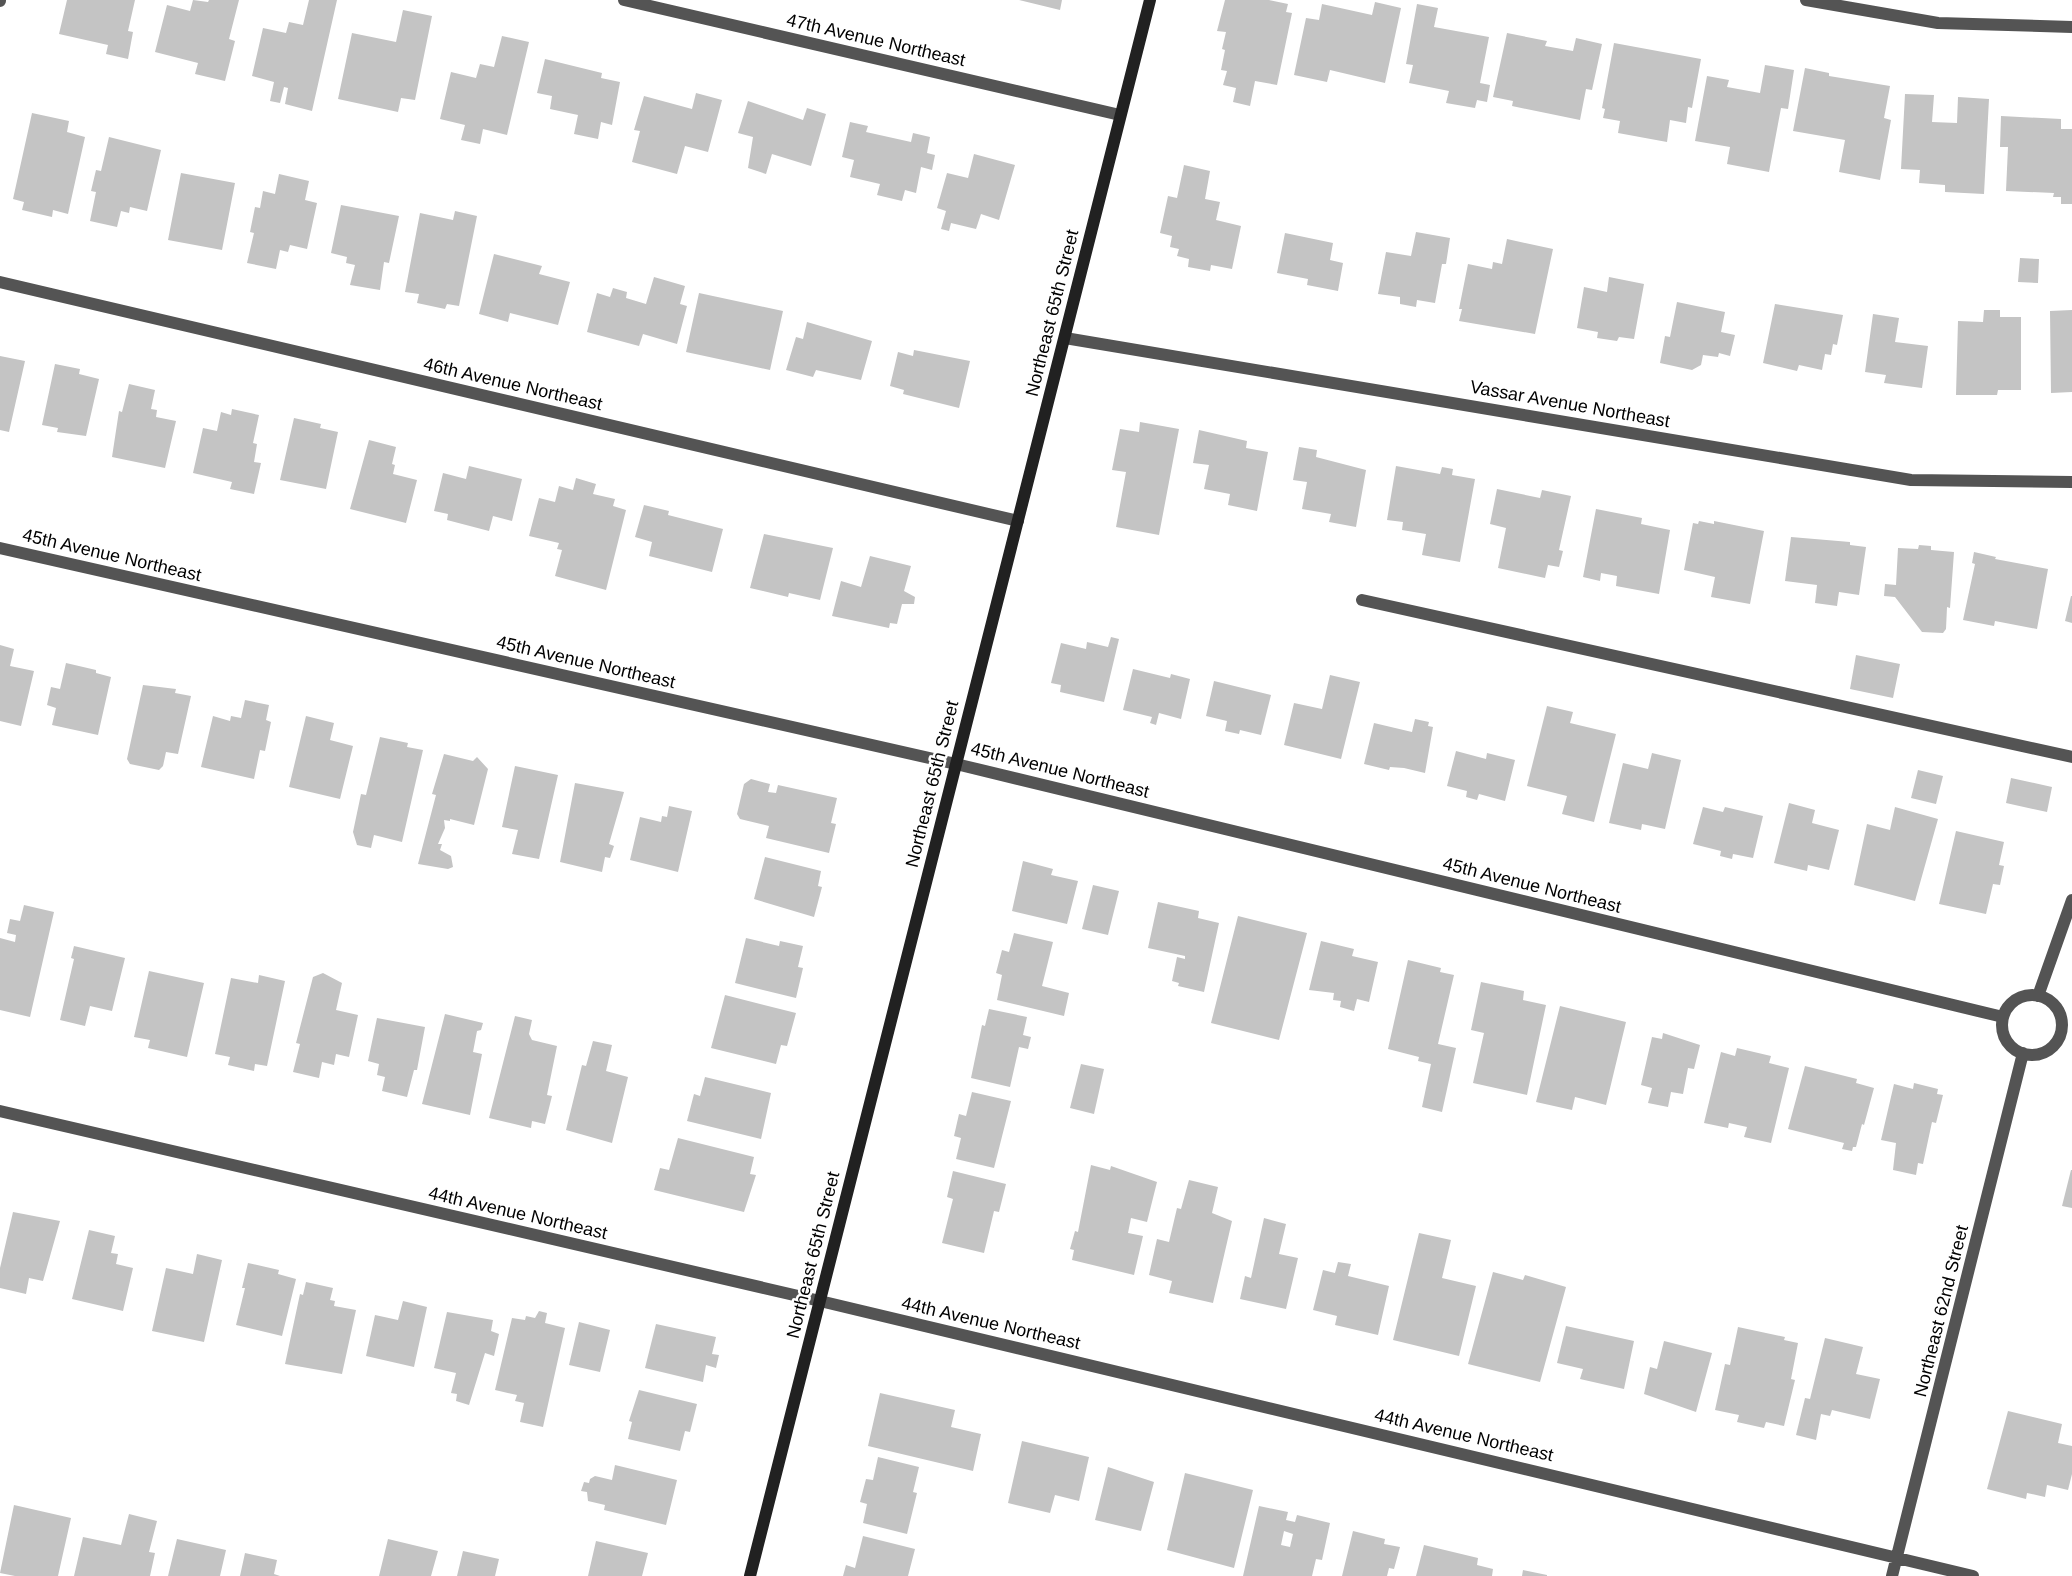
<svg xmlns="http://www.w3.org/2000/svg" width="2072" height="1576" font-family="Arial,sans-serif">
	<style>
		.building { fill: #c4c4c4; fill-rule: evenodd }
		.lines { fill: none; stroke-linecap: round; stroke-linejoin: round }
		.lane { stroke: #545454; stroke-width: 12 }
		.street { stroke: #545454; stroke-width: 12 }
		.secondary { stroke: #212121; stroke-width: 12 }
		.labels { text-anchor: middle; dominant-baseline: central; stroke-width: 5; stroke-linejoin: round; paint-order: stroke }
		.street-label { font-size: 18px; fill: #000; stroke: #fff }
	</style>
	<rect width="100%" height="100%" fill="#fff"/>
	<path class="building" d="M67,0H135L128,31L133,32L128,59L106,54L108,45L59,34Z
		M193,0L208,2L209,0H239L229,39L235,41L225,81L195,74L198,63L155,52L167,5L190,11Z
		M309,0H337L312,111L285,104L288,88L284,87L280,103L270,101L274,82L252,76L263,28L286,33L289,22L303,25Z
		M1019,0H1062L1060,10Z
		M1225,0H1269L1288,4L1286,12L1292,13L1277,85L1255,81L1250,106L1233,102L1236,88L1223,85L1227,71L1221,70L1225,50L1222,49L1226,32L1217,31Z
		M1375,2L1401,8L1385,83L1330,70L1327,82L1294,75L1306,18L1319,20L1322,4L1372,15Z
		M1417,4L1438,8L1434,27L1489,37L1480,83L1490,85L1487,102L1477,100L1475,108L1446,103L1449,91L1409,83L1413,65L1406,64Z
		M403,10L432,16L415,100L401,98L398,112L338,99L352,33L396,42Z
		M1507,33L1547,41L1545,46L1573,51L1576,38L1602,44L1592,90L1586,89L1580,120L1512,106L1513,101L1493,97Z
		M502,36L529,42L507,135L483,129L480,144L461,140L465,125L440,119L451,72L476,78L480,64L494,67Z
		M1614,43L1701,59L1692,108L1688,107L1686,123L1670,120L1667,142L1618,133L1620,121L1603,118L1605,109L1602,108Z
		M545,59L602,73L601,78L620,82L612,125L601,122L598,139L574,134L578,115L550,109L552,96L537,93Z
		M1765,65L1794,70L1788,109L1781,108L1769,172L1727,164L1730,147L1695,141L1707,76L1729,80L1727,87L1760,93Z
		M1805,68L1829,73V76L1890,86L1884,118L1891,120L1880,180L1839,172L1845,140L1793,131Z
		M696,93L722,100L708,152L685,146L677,174L632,162L640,131L634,130L644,96L692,109Z
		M1905,94L1934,95L1932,122L1957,123L1958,97L1989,99L1984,194L1945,192V185L1919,183L1920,170L1901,169Z
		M748,101L803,120L807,108L826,114L811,166L772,154L766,174L748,168L753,137L738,133Z
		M32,113L69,121L67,132L85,137L68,214L53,210L52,217L22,210L24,202L13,199Z
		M2001,116L2061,119V129H2072V204H2061V197H2053L2054,193L2006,191L2008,147H2000Z
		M850,122L868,126L866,132L911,142L913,133L930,137L927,153L935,155L932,170L921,167L916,193L905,190L902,201L877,195L880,184L850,177L854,160L842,157Z
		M109,137L161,150L147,211L130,207L129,213L121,211L117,227L90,221L96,192L91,191L96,170L101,171Z
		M974,154L1015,165L999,220L981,214L976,229L951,223L949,231L941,229L946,211L937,208L947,173L968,178Z
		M1184,165L1210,171L1205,199L1220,202L1216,220L1241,226L1232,269L1211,265L1210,271L1188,267L1189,259L1177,256L1179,249L1170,247L1172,236L1160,233L1168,196L1177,198Z
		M181,173L235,183L222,250L168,240Z
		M279,174L309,181L305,200L317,203L307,249L290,245L288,252L280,250L276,269L247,263L254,233L250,232L255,207L260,208L263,191L275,194Z
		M341,205L399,216L389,263L384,262L380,290L350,285L355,265L346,263L347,257L331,253Z
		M455,211L477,216L459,306L447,304L445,309L417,303L419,294L405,292L420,213L453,220Z
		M1416,232L1450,238L1446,264H1442L1435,303L1417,300L1416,307L1400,304V297L1378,294L1386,252L1411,256Z
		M1285,233L1333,243L1330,260L1343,263L1338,291L1307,285L1308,279L1277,273Z
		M1507,239L1553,249L1535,334L1459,321L1462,309H1459L1468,264L1492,269L1493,262L1502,264Z
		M494,254L542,266L539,274L570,282L558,325L510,313L508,322L479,314Z
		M2020,258L2039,259L2038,283L2018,282Z
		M654,277L685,286L680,304L687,306L677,344L643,334L639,346L587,332L597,293L610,297L613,288L627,292L626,298L646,304Z
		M1609,277L1644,284L1634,339L1619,337L1617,341L1597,338L1598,332L1577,328L1584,287L1607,292Z
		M699,293L783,311L770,370L686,352Z
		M1677,302L1725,312L1721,332L1735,335L1730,356L1719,353L1718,357L1703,355L1701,365L1692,370L1660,363L1665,336L1670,337Z
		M1775,304L1843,315L1837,345L1833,344L1831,355L1825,354L1822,370L1799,365L1797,371L1763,363Z
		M1984,310H2000V317H2021V390H1998L1997,395H1956L1958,321L1983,322Z
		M2072,310V392L2051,393L2050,311Z
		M1873,314L1899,318L1895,342L1928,346L1922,388L1884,383L1886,375L1865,372Z
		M807,322L872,341L861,380L816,370L813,377L786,370L796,337L803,339Z
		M914,350L970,361L959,408L903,394L904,390L890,386L898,352L913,356Z
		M0,356L25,361L9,432L0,430Z
		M55,364L80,369L79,374L99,379L86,436L57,432L58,428L42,425Z
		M129,384L155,390L151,409L157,410L156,417L176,421L165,468L112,457L119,411L122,412Z
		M232,409L259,415L253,443L257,444L254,462L261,463L254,494L230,489L232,482L193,473L203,428L217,431L221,412L231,415Z
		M294,418L321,424L320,428L338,432L326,489L280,480Z
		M1140,422L1179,429L1159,535L1116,527L1126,472L1112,470L1120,429L1139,432Z
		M1199,430L1247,441L1246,448L1268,452L1257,511L1228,505L1230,494L1204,489L1209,465L1193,463Z
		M369,440L396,447L392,464L395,465L393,474L417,480L406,523L350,509Z
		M1299,447L1317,450L1316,457L1366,470L1356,527L1329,522L1331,514L1302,509L1307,482L1293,480Z
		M469,466L522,479L512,521L493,516L489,531L447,520L448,514L434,511L443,473L466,479Z
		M1396,466L1440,474L1442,467L1453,469L1452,475L1475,479L1460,562L1422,555L1426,534L1402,530L1403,522L1387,520Z
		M576,478L596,484L593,494L615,499L613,506L626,510L606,590L555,576L562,550L557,549L559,543L529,536L539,498L555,502L559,486L573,490Z
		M1497,489L1540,498L1542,490L1571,496L1559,550L1563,551L1559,567L1548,565L1545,578L1498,568L1506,528L1490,524Z
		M644,505L669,511L668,515L723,529L712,572L649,556L652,542L635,537Z
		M1596,509L1642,518L1641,524L1670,530L1659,594L1616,586L1617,576L1601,573L1600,581L1583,577Z
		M1699,521L1714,524V521L1764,531L1750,604L1711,597L1715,577L1684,570L1693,523L1698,524Z
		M764,534L833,548L820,600L789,593L788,597L750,588Z
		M1791,537L1850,542V545L1866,547L1859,595L1839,592L1837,606L1815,603L1817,585L1785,581Z
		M1919,545L1931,546V550L1954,552L1950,608L1947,607L1946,629L1943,633L1922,632L1895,597L1884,596L1885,584L1896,585L1898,548L1918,549Z
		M1974,552L1996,557L1995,559L2048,569L2037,629L1995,621L1994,626L1963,620L1975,564L1972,563Z
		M870,556L911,566L904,591L915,597L914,604H902L897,624L890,623L889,628L832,616L841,581L861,587Z
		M2071,596H2072V623L2065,621Z
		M1111,637L1119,639L1104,702L1060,692L1061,685L1051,683L1061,643L1086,649L1087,642L1108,647Z
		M0,645L14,649L10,666L34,671L21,726L0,721Z
		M1856,655L1900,664L1893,698L1850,689Z
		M66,663L96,670V673L111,677L98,735L52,725L56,708L47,705L51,687L60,689Z
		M1133,669L1170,678L1171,674L1190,679L1181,719L1159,713L1156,725L1150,723L1152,717L1123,710Z
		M1330,675L1360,682L1341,759L1284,745L1294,703L1322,709Z
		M1214,681L1271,695L1261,735L1240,730L1239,734L1225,731L1227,721L1206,716Z
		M143,685L176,689L175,693L191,696L178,754L166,752L163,766L159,770L130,764L127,759Z
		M245,700L269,705L266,720L271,722L265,751L260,750L254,779L201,767L213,716L230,721L231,716L241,718Z
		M1547,706L1573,712L1570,723L1616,734L1594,822L1562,814L1567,796L1527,786Z
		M306,716L334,723L330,740L353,746L340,799L289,787Z
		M1415,719L1429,722L1428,726L1433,727L1425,773L1404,768L1390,767L1389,770L1364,764L1374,723L1412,732Z
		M380,737L408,743L407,747L423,750L402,842L374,835L371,848L357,845L353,832L361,794L366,795Z
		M1456,751L1486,759L1487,753L1515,760L1505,801L1479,794L1477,800L1466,797L1467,791L1447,786Z
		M1652,753L1681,760L1665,829L1642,824L1641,830L1609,823L1623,763L1648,769Z
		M444,754L473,761L477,757L488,769L474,825L450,819V821L444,820L445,828L438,844H442L440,850L451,856L453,867L448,869L418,864L436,795L432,794Z
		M515,766L558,775L539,859L512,854L518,830L502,827Z
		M1918,770L1943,776L1936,804L1911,798Z
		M2011,778L2052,787L2047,812L2006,803Z
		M751,779L770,784L768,792L776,793L778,785L837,798L831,823L836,824L829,853L766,838L769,826L740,819L737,814L744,784Z
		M575,783L624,792L609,844L614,846L610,858L605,857L602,872L560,862Z
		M1789,803L1815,810L1812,823L1839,830L1829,870L1808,865L1807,871L1774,863Z
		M669,806L692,811L678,872L630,860L640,817L661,822L662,816L667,817Z
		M1703,807L1723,812L1725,807L1763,816L1753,858L1733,854L1732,859L1720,856L1721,851L1693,844Z
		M1895,807L1938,819L1915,901L1854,885L1867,824L1890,830Z
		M1956,831L2004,842L1999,865L2004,866L2000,885L1993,884L1986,914L1939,904Z
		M765,857L821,871L818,886L822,887L814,917L754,899Z
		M1023,861L1053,869L1051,875L1078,881L1067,924L1012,911Z
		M1093,885L1119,891L1108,935L1082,929Z
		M1158,902L1199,911L1198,918L1219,923L1204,992L1178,986L1179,983L1172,981L1177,957L1185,959V956L1148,948Z
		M24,905L54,912L30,1017L0,1010V938L15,942L16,935L7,933L10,919L20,921Z
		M1238,916L1307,933L1279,1040L1211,1023Z
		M1014,933L1053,942L1042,986L1069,993L1064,1016L997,1000L1002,975L996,973L1002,950L1009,952Z
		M746,938L779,946L780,941L803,946L798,967L803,968L796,998L735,983Z
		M1321,941L1354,949L1352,956L1378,962L1369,1002L1357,999L1354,1011L1340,1007L1341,1001L1333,1000L1334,993L1309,990Z
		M74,946L125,958L112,1011L90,1006L85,1026L60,1020L74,959L71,958Z
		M1408,960L1441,968L1440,972L1454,975L1438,1044L1456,1048L1442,1112L1422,1107L1431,1064L1418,1061L1419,1057L1388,1049Z
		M149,971L204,983L187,1057L148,1048L150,1040L134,1037Z
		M323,973L342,983L336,1010L358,1015L349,1057L336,1054L334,1065L322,1062L319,1078L293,1072L300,1044L296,1043L313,977Z
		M259,975L285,981L267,1066L255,1064L254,1071L228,1065L230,1057L215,1054L231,978L258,983Z
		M1481,982L1524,991L1523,1000L1546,1005L1527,1095L1473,1083L1484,1033L1471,1030Z
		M725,995L796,1013L787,1046L781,1045L776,1064L711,1048Z
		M1560,1006L1626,1022L1606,1105L1575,1097L1572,1110L1536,1102Z
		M989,1009L1027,1017L1023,1035L1031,1037L1028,1049L1019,1047L1010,1087L971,1078L982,1025L985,1026Z
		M445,1014L483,1023L481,1030L477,1031L473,1052L482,1054L470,1115L422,1104Z
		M515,1016L532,1020L529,1034L532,1040L557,1046L547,1095L552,1096L545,1124L532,1121L531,1128L489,1118Z
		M377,1018L425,1027L417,1070H414L407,1097L382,1091L385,1077L377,1075L379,1064L368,1061Z
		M1663,1033L1700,1045L1694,1069L1688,1068L1683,1094L1671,1092L1668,1107L1648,1103L1652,1088L1641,1085L1652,1037L1662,1039Z
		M593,1041L612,1045L606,1071L628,1077L612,1143L566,1130L582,1065L586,1066Z
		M1737,1048L1771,1056L1769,1063L1789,1068L1771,1143L1744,1137L1747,1127L1729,1123L1728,1128L1704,1123L1721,1052L1735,1056Z
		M1081,1064L1104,1069L1094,1114L1070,1108Z
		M1805,1066L1857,1079L1856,1083L1874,1088L1864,1125L1862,1124L1856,1147H1853L1852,1151L1842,1149L1844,1143L1788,1129Z
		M705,1077L771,1093L761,1139L687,1121L694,1094L700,1096Z
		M1914,1083L1938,1089L1937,1094L1943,1095L1936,1123L1932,1122L1923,1164L1918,1163L1916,1175L1893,1170L1896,1143L1881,1140L1894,1084L1913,1089Z
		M972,1092L1011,1101L994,1168L956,1159L961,1138L954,1136L959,1114L966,1116Z
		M678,1138L754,1157L750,1174L756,1175L744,1212L654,1190L660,1168L669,1170Z
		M1091,1165L1110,1170L1111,1166L1157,1182L1147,1222L1131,1218L1128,1233L1143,1236L1134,1275L1072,1260L1074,1250L1070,1249L1075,1231L1078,1232Z
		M2071,1170H2072V1208L2062,1206Z
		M953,1171L1006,1184L999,1212L994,1211L984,1253L942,1243L953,1199L947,1197Z
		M1189,1180L1218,1187L1212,1213L1232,1221L1213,1303L1169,1293L1172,1281L1149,1275L1157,1239L1169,1242L1177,1208L1181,1209Z
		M13,1212L60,1221L43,1281L29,1278L26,1294L0,1288V1268Z
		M1264,1218L1286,1224L1279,1254L1298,1258L1286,1309L1240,1299L1245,1276L1251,1278Z
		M89,1230L115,1236L111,1253L118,1254L116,1264L133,1268L123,1311L72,1299Z
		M1419,1233L1451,1240L1442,1278L1476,1286L1459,1356L1393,1340Z
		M197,1254L222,1260L204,1342L152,1331L166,1268L193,1274Z
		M1338,1262L1351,1264L1348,1276L1389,1286L1378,1335L1335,1325L1337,1316L1313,1310L1323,1270L1335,1273Z
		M248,1263L279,1270L278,1274L296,1279L282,1336L236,1325L245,1288H242Z
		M1493,1272L1523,1280L1525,1275L1566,1287L1540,1382L1468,1364Z
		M306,1282L333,1288L330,1300L335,1301L334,1306L356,1310L342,1374L285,1364L300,1294L303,1295Z
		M403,1301L427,1307L414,1367L366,1356L375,1315L398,1320Z
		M539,1311L547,1313L545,1323L565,1328L543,1427L520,1422L524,1403L515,1401L517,1395L495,1390L512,1318L525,1320L526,1316L535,1318Z
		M447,1312L493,1320L491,1331L499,1334L494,1356L485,1353L469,1405L456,1401L457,1394L451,1393L456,1373L434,1368Z
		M579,1322L610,1330L600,1372L569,1365Z
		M656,1324L716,1337L712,1354L719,1355L716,1368L706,1365L703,1382L645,1368Z
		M1566,1326L1634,1341L1624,1389L1580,1379L1583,1369L1557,1363Z
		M1738,1327L1785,1337L1784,1340L1798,1343L1791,1379L1795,1380L1784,1426L1766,1422L1764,1428L1737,1422L1739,1415L1715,1410L1725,1364L1730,1365Z
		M1825,1338L1863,1347L1856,1374L1880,1379L1870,1419L1832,1410L1830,1416L1821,1414L1816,1440L1796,1435L1805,1398L1810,1399Z
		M1664,1341L1712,1353L1696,1412L1644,1394L1650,1367L1657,1369Z
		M639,1390L697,1404L690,1432L685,1431L680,1451L628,1439L632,1422L629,1421Z
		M880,1393L955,1410L951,1427L981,1434L973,1471L868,1446Z
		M2008,1411L2062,1424L2058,1443L2072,1446V1474L2068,1490L2047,1485L2045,1497L2027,1493L2026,1499L1987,1489Z
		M1022,1441L1089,1457L1079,1501L1055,1495L1050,1513L1008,1503Z
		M878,1457L919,1467L913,1492L917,1493L907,1534L863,1523L867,1504L860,1502L866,1479L873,1480Z
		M615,1465L677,1480L666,1525L604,1510L605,1505L588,1501L587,1492L581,1491L584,1482L589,1483L590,1479L595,1476L612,1480Z
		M1108,1467L1154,1482L1141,1531L1095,1520Z
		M1185,1473L1253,1490L1234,1568L1167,1550Z
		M14,1505L71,1518L58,1576H15L0,1573Z
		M1259,1506L1288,1512L1286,1520L1295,1522L1297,1515L1330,1523L1322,1560L1316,1559L1312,1576H1243ZM1284,1531L1293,1534L1290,1547L1281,1545Z
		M129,1514L157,1521L149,1552L155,1553L150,1576H74L83,1537L121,1545Z
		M1353,1531L1385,1539L1384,1544L1400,1547L1394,1569L1389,1568L1387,1576H1342Z
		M863,1536L915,1549L908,1576H843L846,1565L855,1568Z
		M177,1539L226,1550L220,1576H168Z
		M388,1539L438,1551L431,1576H379Z
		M596,1541L648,1553L642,1576H588Z
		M1424,1545L1478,1558L1477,1565L1493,1569L1492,1576H1416Z
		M463,1551L499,1559L495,1576H457Z
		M245,1553L277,1560L274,1574L280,1576H240Z
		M1523,1570L1547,1575V1576H1522Z"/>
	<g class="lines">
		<path class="lane" d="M1362,600L2072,757"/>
		<path class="street" d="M624,0L1120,115
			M1806,0L1938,23L2072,27
			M0,1V0
			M0,282L1018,521
			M1065,338L1911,480L2072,482
			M0,548L956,764L2003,1017
			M2002 1025a30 30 0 1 1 60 0a30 30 0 1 1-60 0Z
			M2038,996L2072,900
			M0,1111L820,1301L1973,1576
			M1892,1576L2023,1053"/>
		<path class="secondary" d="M750,1576L1150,0"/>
	</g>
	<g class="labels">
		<g class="street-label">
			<text transform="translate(876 40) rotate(13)">47th Avenue Northeast</text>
			<text transform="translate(1052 313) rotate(-76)">Northeast 65th Street</text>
			<text transform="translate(513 384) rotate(13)">46th Avenue Northeast</text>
			<text transform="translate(1570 404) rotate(10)">Vassar Avenue Northeast</text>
			<text transform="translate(112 555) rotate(13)">45th Avenue Northeast</text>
			<text transform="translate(586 662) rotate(13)">45th Avenue Northeast</text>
			<text transform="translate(1060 770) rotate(14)">45th Avenue Northeast</text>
			<text transform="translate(932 784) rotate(-76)">Northeast 65th Street</text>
			<text transform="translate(1532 885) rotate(14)">45th Avenue Northeast</text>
			<text transform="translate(518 1213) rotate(13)">44th Avenue Northeast</text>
			<text transform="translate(813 1255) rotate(-76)">Northeast 65th Street</text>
			<text transform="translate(1941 1311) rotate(-76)">Northeast 62nd Street</text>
			<text transform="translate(991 1323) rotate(13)">44th Avenue Northeast</text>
			<text transform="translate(1464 1435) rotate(13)">44th Avenue Northeast</text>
		</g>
	</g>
</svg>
